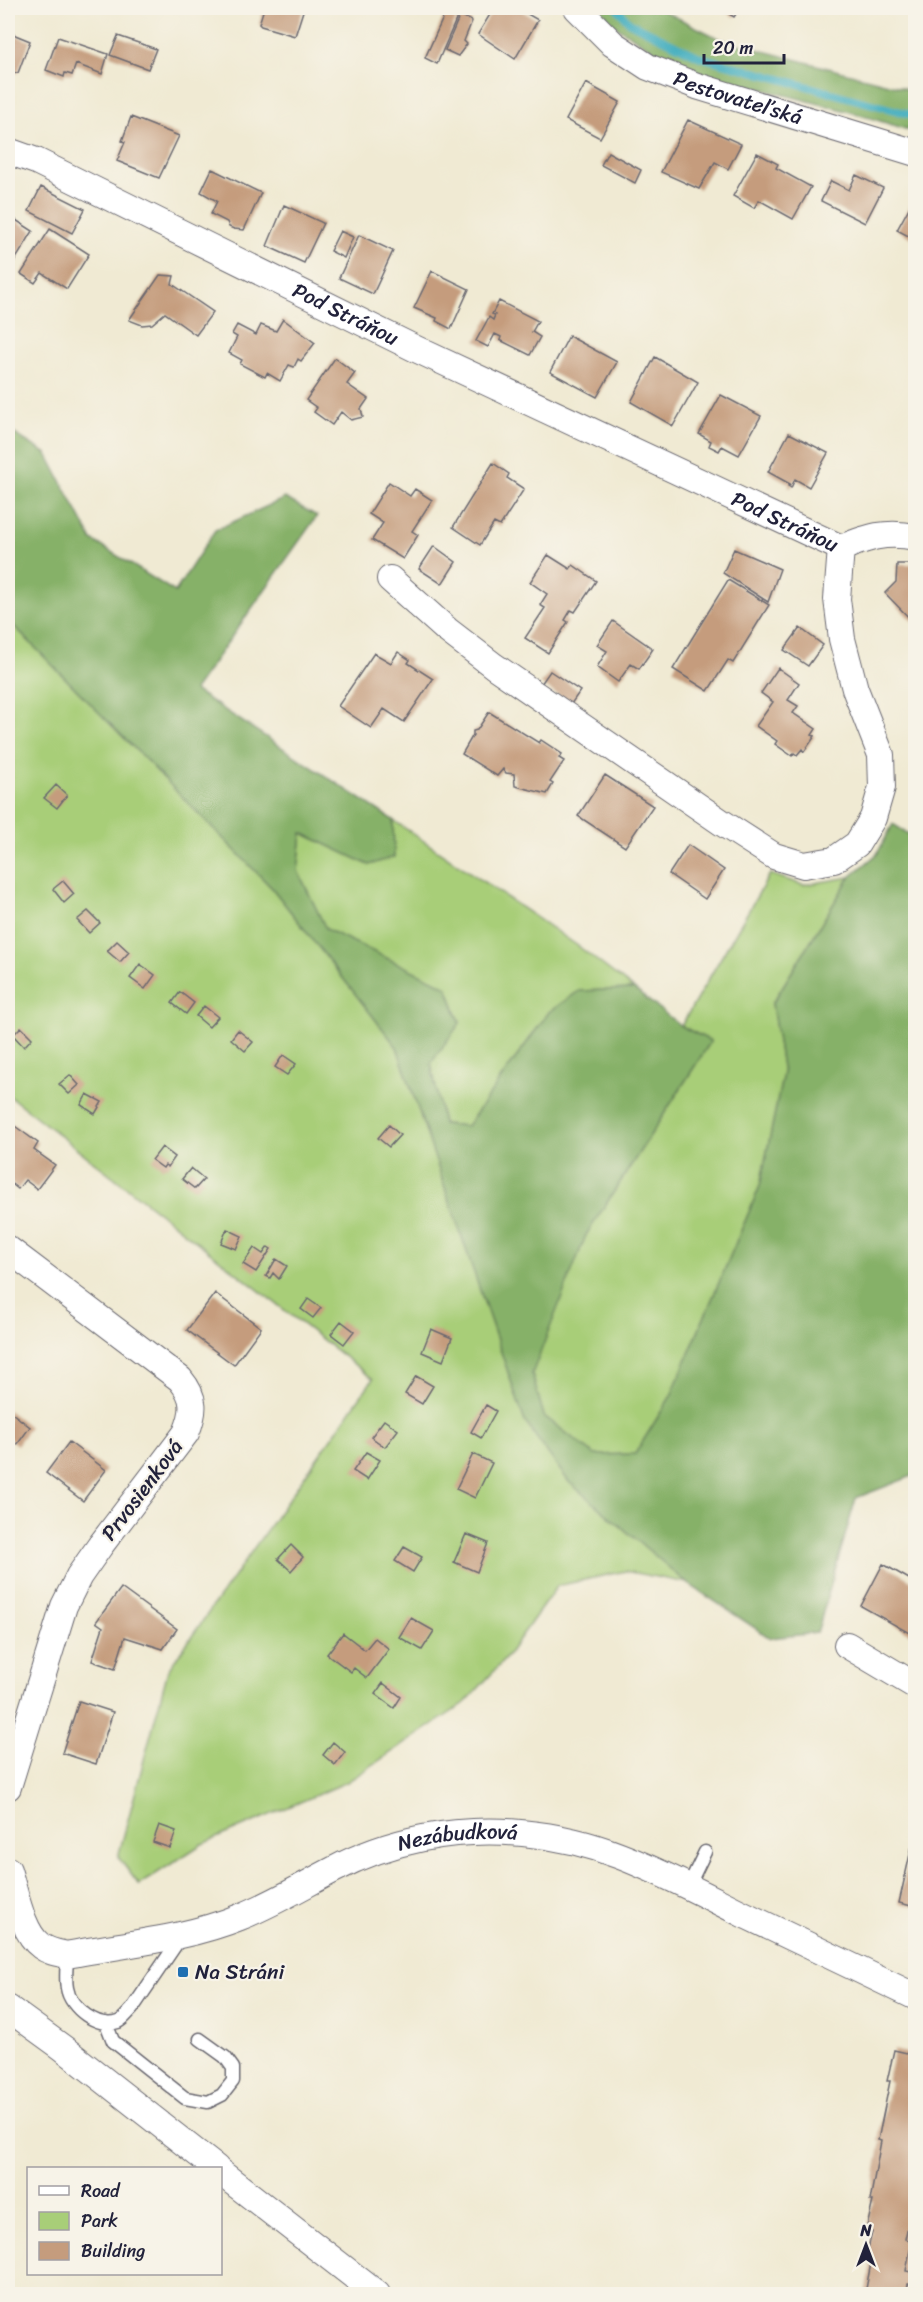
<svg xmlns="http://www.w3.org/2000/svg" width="923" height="2302" font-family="Sriracha,sans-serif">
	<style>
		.green { fill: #a8ce78; stroke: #65785a; stroke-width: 1.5 }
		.forest { fill: #86b168; stroke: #546a52; stroke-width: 1.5 }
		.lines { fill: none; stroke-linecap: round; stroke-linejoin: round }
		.stream { stroke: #3eacbd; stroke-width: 8 }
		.building { fill: #c59c7d }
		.lane-casing { stroke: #6a6870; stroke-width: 15 }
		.street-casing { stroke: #6a6870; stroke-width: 28 }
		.lane { stroke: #fff; stroke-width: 12 }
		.street { stroke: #fff; stroke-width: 26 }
		.poi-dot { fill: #1f6fb2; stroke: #f7f3e8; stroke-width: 2 }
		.labels { text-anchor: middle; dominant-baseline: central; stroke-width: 4.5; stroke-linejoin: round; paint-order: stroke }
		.street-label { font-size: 21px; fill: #22223b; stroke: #f7f3e8 }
		.poi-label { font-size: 21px; fill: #22223b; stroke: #f7f3e8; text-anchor: start }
	</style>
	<rect width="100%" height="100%" fill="#f7f3e8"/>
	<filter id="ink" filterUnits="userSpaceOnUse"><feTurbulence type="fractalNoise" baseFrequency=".0167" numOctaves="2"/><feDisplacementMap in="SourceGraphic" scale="12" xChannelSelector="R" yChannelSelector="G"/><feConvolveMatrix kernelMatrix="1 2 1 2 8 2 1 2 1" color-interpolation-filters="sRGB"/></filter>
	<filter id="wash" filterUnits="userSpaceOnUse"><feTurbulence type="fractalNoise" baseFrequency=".008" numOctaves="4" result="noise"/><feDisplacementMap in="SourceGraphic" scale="24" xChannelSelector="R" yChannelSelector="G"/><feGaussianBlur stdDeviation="1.35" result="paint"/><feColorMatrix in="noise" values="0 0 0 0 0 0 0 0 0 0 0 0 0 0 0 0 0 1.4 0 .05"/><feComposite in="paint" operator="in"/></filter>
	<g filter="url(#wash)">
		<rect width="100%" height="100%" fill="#f0ead3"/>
		<path class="green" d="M8,620L272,888L397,1047L525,1422L569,1482L687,1583L625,1571L557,1586L505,1659L465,1703L347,1782L202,1844L139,1885L118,1857L168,1670L373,1379L8,1095Z
			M393,820L578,946L634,989L579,991L549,1012L467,1126L443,1124L431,1063L460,1022L447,987L326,929L298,871L302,833L369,865L394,857Z
			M770,874L803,885L850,877L772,1004L783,1073L760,1186L671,1396L635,1454L595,1455L544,1416L531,1374L586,1235L711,1041L681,1026Z"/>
		<path class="forest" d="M600,8H658L722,40L915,91V132L854,113L682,68L615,26Z
			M8,430L47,454L92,540L175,592L215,530L285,498L317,516L194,690L393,820L394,857L369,865L302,833L298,871L326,929L447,987L460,1023L431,1063L443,1124L467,1126L549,1012L579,991L634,989L681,1026L711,1041L586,1235L532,1374L544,1416L595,1455L635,1454L671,1396L760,1186L783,1073L772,1004L850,877L877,854L893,824L915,838V1475L856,1498L817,1633L770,1638L687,1583L569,1482L525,1422L397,1047L272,888L8,620Z"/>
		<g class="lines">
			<path class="stream" d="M617,8L629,22L700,57L916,116"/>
		</g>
		<g id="blocks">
			<path class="building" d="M264,8H304L295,36L261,26L259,24Z
				M494,8H512L516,10L517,8L538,20L515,59L478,34Z
				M723,8H740L734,17L721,9Z
				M447,9L458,15L437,64L425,58Z
				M460,15L472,21L464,41L467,44L458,56L445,50Z
				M8,32L30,41L18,73L8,72Z
				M118,36L156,49L148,69L110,55Z
				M58,37L108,54L102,74L76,64L72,75L65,73L64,77L46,70Z
				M586,83L620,102L600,138L566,120Z
				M131,117L179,136L159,178L117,161L125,142L122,141Z
				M688,120L741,144L728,169L715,162L699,189L661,172Z
				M608,152L641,170L635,183L601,165Z
				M757,153L778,164L776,168L811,187L793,219L759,200L754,208L733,196Z
				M212,169L261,193L244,230L234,229L229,227L227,222L211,214L217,201L201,192Z
				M856,175L883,188L865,223L821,201L831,181L849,190Z
				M41,187L85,209L72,233L29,211Z
				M916,195V240L897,230Z
				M284,205L323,223L304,263L267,246Z
				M8,215L33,231L11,267L8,265Z
				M50,229L89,254L67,289L42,273L35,283L21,274Z
				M340,231L353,237L344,258L330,251Z
				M359,235L393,251L373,294L339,278Z
				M432,271L469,289L451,329L436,321L437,318L414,308Z
				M160,275L174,276L172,284L213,312L196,335L165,313L152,324L142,325L129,320Z
				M499,301L538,321L532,332L540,337L530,355L500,340L501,337L495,334L488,347L476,341L489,317L493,320L495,315L492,314Z
				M283,319L315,343L301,361L298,359L294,367L289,365L280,381L267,373L265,377L240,364L242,360L229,353L237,337L232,334L237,325L256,335L261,325L276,331Z
				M569,336L617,362L597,397L550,372Z
				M655,357L698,382L673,426L631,402Z
				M335,358L355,373L347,384L368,399L361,409L363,417L351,420L341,412L332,425L314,412L317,408L306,400Z
				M721,395L761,416L739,455L722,446L719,451L709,446L711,441L699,434Z
				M789,433L828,453L809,487L795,479L791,488L788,486L790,484L768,472Z
				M493,463L509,474L507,478L524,489L500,526L494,523L480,545L453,527Z
				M389,482L410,496L415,489L432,500L412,531L418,535L403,559L372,540L383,523L369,514Z
				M434,546L456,562L442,584L419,569Z
				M734,549L780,569L768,602L723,573Z
				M548,555L570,569L573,565L596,581L575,612L571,610L565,620L568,622L548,653L525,638L545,608L540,605L547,594L530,582Z
				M897,564H916V625L885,593L896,582Z
				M728,580L769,605L733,663L728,660L708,691L673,669Z
				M613,621L653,649L639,669L631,664L618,682L597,667L607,651L597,645Z
				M800,628L823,645L808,666L784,650Z
				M398,652L410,660L408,663L433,679L404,722L384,709L371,728L338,706L374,653L391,663Z
				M778,668L799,683L788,700L798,706L793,713L816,729L812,735L815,736L804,752L802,749L797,755L794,753L792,756L775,744L777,741L756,726L773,702L761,693Z
				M550,671L580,691L571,704L541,684Z
				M489,712L539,743L541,740L562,754L559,758L564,761L550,782L553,784L547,794L515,786L514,774L506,773L503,769L497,776L462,754L473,735V731L477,730Z
				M605,775L653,806L625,847L578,816Z
				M56,785L67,795L57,808L44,798Z
				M688,845L724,870L705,899L669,874Z
				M63,881L74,894L64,903L53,889Z
				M88,911L100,923L89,933L77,920Z
				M117,941L129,952L120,962L107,951Z
				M140,964L155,975L145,989L130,978Z
				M180,992L194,1003L186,1014L172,1003Z
				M204,1006L218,1017L209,1027L196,1016Z
				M21,1027L32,1038L24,1047L13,1035Z
				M238,1030L253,1042L245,1051L231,1039Z
				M283,1055L296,1064L287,1075L275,1067Z
				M70,1075L79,1085L69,1094L59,1084Z
				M87,1094L102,1102L95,1114L81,1105Z
				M12,1124L38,1143L34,1150L55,1165L37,1189L25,1180L18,1189L8,1181V1130Z
				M389,1125L400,1135L389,1147L378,1138Z
				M162,1147L175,1157L168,1167L165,1165L163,1168L152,1160Z
				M191,1168L204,1179L195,1189L182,1179Z
				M227,1229L242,1236L236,1249L221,1243Z
				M268,1247L271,1249L256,1272L243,1264L254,1248L263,1254Z
				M276,1259L287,1266L279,1279L273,1273L270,1278L266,1276Z
				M215,1293L261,1328L234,1365L187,1330Z
				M308,1299L321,1308L313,1318L301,1309Z
				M341,1321L354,1331L344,1344L331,1334Z
				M431,1329L452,1338L443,1361L422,1352Z
				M416,1376L433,1386L422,1404L405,1394Z
				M486,1405L496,1411L481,1438L471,1432Z
				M8,1410L30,1427L17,1445L8,1438Z
				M384,1420L398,1430L385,1447L371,1437Z
				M69,1442L106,1470L83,1501L46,1473Z
				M366,1452L380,1460L367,1480L353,1471Z
				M473,1454L492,1463L475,1498L456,1489Z
				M466,1534L488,1543L477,1572L454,1562Z
				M291,1545L303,1557L291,1571L278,1559Z
				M404,1547L422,1557L413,1572L395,1561Z
				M883,1564L916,1583V1643L911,1640L913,1635L861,1606Z
				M121,1588L177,1629L163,1649L125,1637L115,1669L92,1661L103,1627L96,1622Z
				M411,1618L434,1631L422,1650L399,1637Z
				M343,1633L365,1650L375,1638L389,1649L367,1678L354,1668L351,1672L327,1654Z
				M383,1683L401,1697L394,1708L375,1694Z
				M79,1701L113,1712L96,1764L62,1753Z
				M333,1742L345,1752L335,1765L323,1755Z
				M159,1825L176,1831L170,1848L153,1842Z
				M915,1832H916V1907L899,1903Z
				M894,2050L916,2055V2170L913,2179H916V2189L909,2210L916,2211V2221H909L905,2239L916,2242V2251L910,2250L906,2271L916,2273V2284H908L906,2294H865L871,2263L865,2262L872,2232L866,2231L873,2201H870L881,2141L878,2140L890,2081H887Z"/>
		</g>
	</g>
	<g filter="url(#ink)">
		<use href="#blocks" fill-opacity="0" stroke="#6a6870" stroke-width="1.5"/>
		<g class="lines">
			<g class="lane-casing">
				<path id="lane" d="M688,1887L705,1852
					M67,1955C67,1965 65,1978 67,1988C70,2008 98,2029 118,2022C124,2019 127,2014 132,2009L181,1937
					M106,2023L113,2041L185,2098L208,2102L222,2095L233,2081V2068L225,2057L200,2039"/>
			</g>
			<g class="street-casing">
				<g id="street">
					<path id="s1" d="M577,8L613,44L648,67L697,86L916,153"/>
					<path id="s2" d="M8,151L36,161L416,349L841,548"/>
					<path d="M841,548C869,537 885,531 916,537"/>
					<path d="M390,579L447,630L494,666L721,822L774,856L804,865L834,860L857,844L873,818L882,787L881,755L855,689L842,639L837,599L841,548"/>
					<path d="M8,1249L180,1379C196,1398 195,1411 186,1433L100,1546L79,1576L64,1606L8,1787"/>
					<path d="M847,1645L916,1686"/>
					<path id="s3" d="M8,1870C15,1891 22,1933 41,1946C49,1952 58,1953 67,1955C124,1944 186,1939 240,1917C273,1904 302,1886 333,1870C361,1855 393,1844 423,1838C488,1825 559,1832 620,1856C662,1872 703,1894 743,1914C801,1942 858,1969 916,1997"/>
					<path d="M8,2008L63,2048L216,2168"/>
					<path d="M220,2172L377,2294"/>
				</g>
			</g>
			<use href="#lane" class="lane"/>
			<use href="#street" class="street"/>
		</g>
	</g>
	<rect class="poi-dot" x="177" y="1966" width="12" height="12" rx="3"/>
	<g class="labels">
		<g class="street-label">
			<text stroke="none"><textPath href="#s1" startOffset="188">Pestovateľská</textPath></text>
			<text stroke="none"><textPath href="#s2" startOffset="375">Pod Stráňou</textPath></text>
			<text stroke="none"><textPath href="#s2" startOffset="861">Pod Stráňou</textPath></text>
			<text transform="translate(142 1490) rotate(-53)">Prvosienková</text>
			<text stroke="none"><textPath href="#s3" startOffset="524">Nezábudková</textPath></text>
		</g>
		<g class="poi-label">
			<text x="195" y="1972">Na Stráni</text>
		</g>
	</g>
	<rect width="923" height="2302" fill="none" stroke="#f7f3e8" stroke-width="30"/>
	<rect x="27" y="2167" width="195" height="108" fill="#f7f3e8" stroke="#a29fa3" stroke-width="1.5"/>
	<rect x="39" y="2186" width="30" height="9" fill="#ffffff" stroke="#a29fa3" stroke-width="1.5"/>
	<text x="81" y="2197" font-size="18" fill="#22223b">Road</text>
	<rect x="39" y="2212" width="30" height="18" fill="#a8ce78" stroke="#a29fa3" stroke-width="1.5"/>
	<text x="81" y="2227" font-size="18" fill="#22223b">Park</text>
	<rect x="39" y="2242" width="30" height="18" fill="#c59c7d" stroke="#a29fa3" stroke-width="1.5"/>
	<text x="81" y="2257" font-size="18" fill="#22223b">Building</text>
	<g transform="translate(866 2245)" stroke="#f7f3e8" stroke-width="4.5" paint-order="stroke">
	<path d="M0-4.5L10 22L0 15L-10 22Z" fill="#22223b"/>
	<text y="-9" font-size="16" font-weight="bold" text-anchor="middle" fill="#22223b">N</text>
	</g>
	<path d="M704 54v9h80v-9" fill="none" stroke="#22223b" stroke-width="3"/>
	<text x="713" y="54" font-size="18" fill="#22223b" stroke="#f7f3e8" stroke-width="4.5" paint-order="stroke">20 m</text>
</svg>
